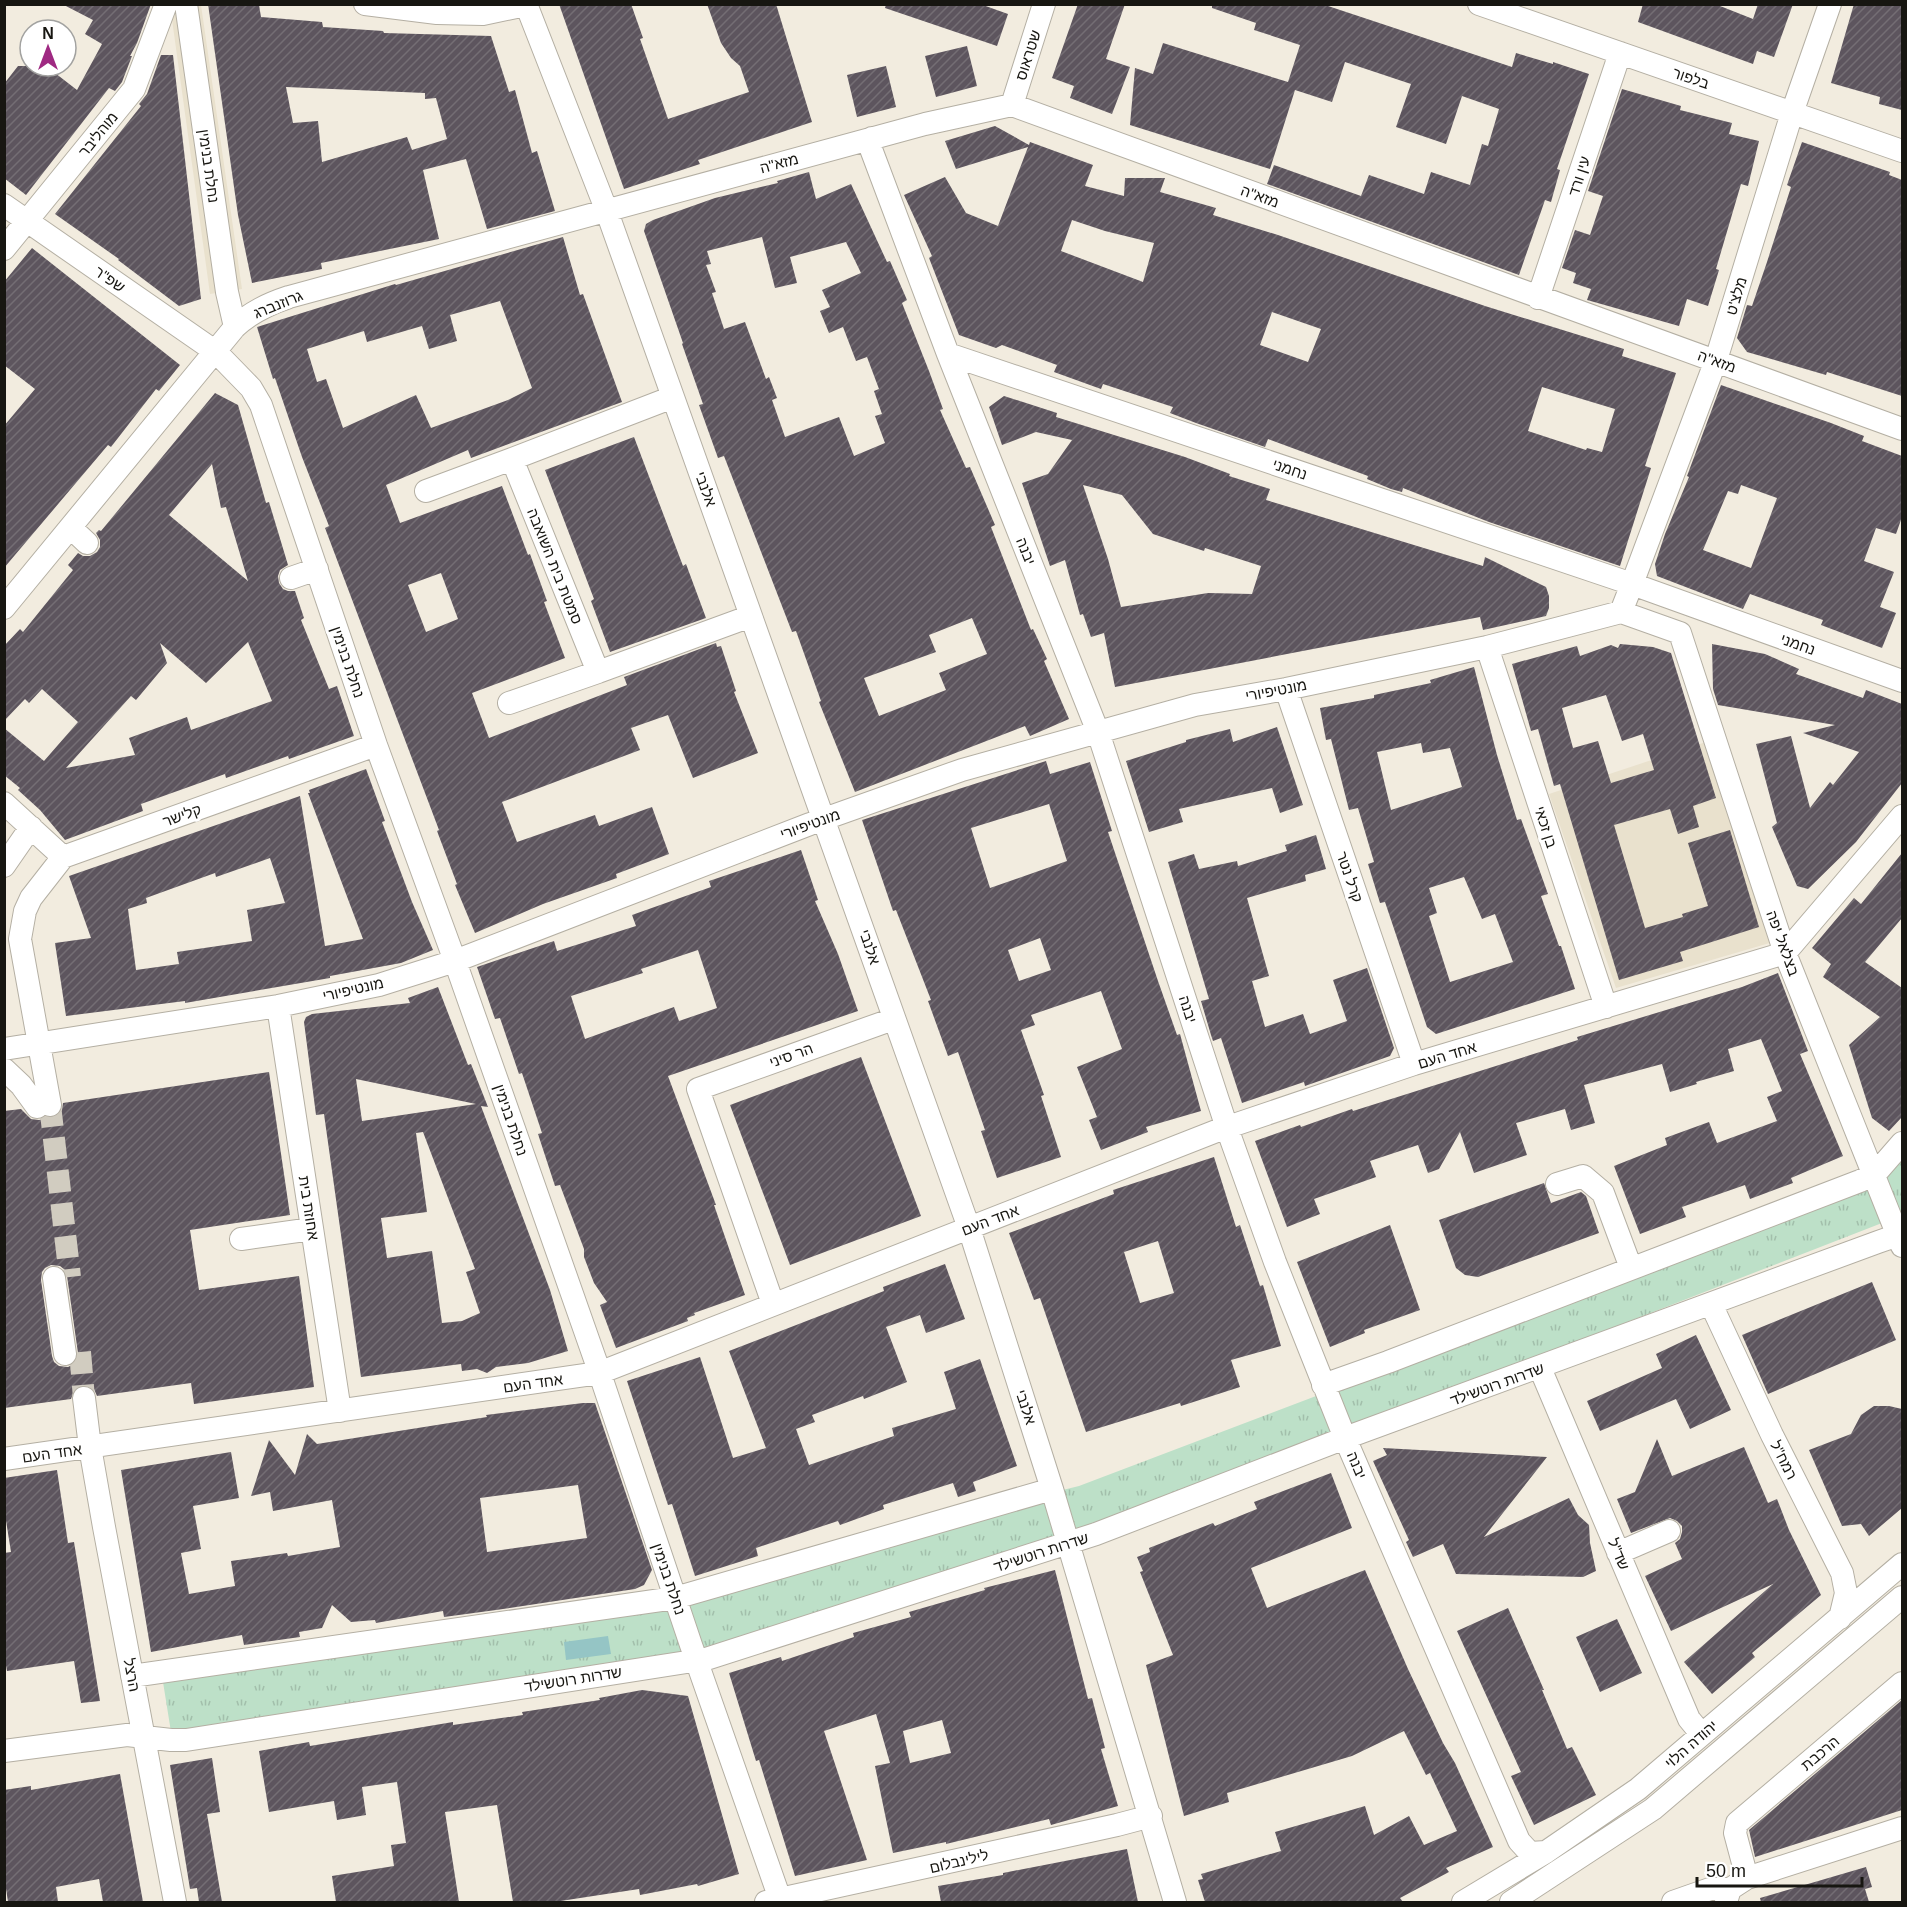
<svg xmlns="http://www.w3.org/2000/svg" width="1907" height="1907" font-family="Arial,'Noto Sans Hebrew',sans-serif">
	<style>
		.built { fill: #e9e1cd }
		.park { fill: url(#park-tufts) }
		.water { fill: #95c5c5 }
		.building { fill: url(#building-hatch); fill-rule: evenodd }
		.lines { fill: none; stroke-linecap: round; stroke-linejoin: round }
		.minor-tunnel { stroke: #d1ccc0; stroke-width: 22; stroke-dasharray: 22 11; stroke-linecap: butt }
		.minor-casing { stroke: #b4afa3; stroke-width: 24 }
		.minor { stroke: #fff; stroke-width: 22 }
		.labels { text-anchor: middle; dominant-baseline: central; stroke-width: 6; stroke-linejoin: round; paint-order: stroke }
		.street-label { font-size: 15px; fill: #171611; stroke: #fff }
	</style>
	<defs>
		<pattern id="park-tufts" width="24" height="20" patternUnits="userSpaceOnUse" patternTransform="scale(1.5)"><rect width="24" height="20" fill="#bde0c8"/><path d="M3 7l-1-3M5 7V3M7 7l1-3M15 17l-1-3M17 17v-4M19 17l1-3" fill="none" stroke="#a2bfab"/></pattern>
		<pattern id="building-hatch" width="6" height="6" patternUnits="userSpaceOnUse" patternTransform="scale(1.5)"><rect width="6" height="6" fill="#5d555e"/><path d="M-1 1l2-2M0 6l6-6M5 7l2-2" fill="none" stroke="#746e74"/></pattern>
	</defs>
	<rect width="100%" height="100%" fill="#f2ecdf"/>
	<path class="built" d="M170,5H201L242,289L210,294Z
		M1706,742L1773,942L1616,988L1549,794Z"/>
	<path class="park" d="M1902,1157V1211L1898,1215L1882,1223L1082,1534L708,1649L171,1732L163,1682L494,1631L1079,1486L1869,1186Z"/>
	<path class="water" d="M608,1636L611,1654L566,1660L564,1642Z"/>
	<path class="building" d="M62,4H151L137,43L130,56H132L122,82L115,91L109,88L26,195L4,178V84L18,66H46L77,90L102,44L85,34L93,20Z
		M208,4L259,5L261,17L322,22L323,27L383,31L384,33L491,36L509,92L515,90L532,153L537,151L555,211L487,229L466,159L423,170L439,239L321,263L322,269L252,283L238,215ZM286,87L425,93V99L436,98L447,139L412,150L407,137L322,162L318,121L293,123Z
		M559,4H631L643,38L640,39L668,119L749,92L740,66L731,58L721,43L707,4H776L812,122L698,160L700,164L624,189Z
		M886,4H980L1008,14L997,46L885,8Z
		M1078,4H1125L1106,59L1130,67L1112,114L1070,98L1074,86L1052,78Z
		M1212,4H1322L1512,67L1516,53L1553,64V62L1589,74L1557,169L1560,170L1551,202L1545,200L1519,275L1267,184L1274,165L1361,196L1369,175L1424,194L1431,172L1470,185L1482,144L1488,146L1499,109L1462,96L1446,144L1396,127L1411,84L1345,62L1332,102L1295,90L1270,169L1130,125L1135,68L1153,74L1163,43L1288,82L1300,45L1254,30L1256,23L1212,8Z
		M1643,4H1715L1753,19L1758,4H1793L1774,57L1757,51L1753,64L1638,22Z
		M1854,4H1902V110L1879,104L1880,97L1831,83Z
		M967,46L977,86L936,97L925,56Z
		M161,55H173L201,299L179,306L118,260L119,259L55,214L141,106L139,104L147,94Z
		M886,66L896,107L857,117L847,75Z
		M1622,89L1681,106L1680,110L1732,123L1729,134L1759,141L1748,186L1741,184L1716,269L1719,270L1708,306L1687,299L1679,326L1587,300L1591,289L1573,283L1576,273L1562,268L1575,230L1590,235L1603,196L1588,191Z
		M995,126L1029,145L1030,142L1093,165L1085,186L1124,196L1125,178H1165L1160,192L1216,208L1213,215L1278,235L1485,306L1624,349L1622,356L1676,373L1645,466L1651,468L1620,566L1489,522L1403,488L1402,492L1391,489L1367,479L1368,476L1268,439L1265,447L1196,423L1170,413L1173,407L1103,384L1101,389L1054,372L1057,365L1002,345L996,348L959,335L929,258L932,256L904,195L945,177L966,213L998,226L1028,147L956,169L945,141ZM1072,220L1105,231L1154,243L1143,282L1061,251ZM1272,312L1321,329L1308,362L1260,345ZM1542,387L1615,409L1602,452L1587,448L1586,450L1528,431Z
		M1802,142L1890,172L1889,175L1902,180V396L1827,372L1826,375L1747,352L1737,338L1747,305L1752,306L1767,262L1791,187L1787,185Z
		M809,172L816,199L851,184L887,262L890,261L907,300L902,303L929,371L943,409L940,410L966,468L970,467L995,525L991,527L1031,630L1033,629L1047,659L1044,661L1069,719L1030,736L1025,726L855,792L819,702L821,701L796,631L792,632L724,456L718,458L699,405L703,404L682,344L683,343L644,231L646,224L653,220L715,198L778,183L777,181ZM762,237L775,288L797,283L790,257L846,242L861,273L822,290L830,307L820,311L829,333L843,327L856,361L867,357L879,389L874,391L882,414L875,416L885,443L854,456L839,417L785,437L772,400L777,398L769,377L766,379L745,322L724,329L712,293L716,292L706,265L711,264L707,251ZM972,618L987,654L939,673L946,690L879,716L864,678L936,652L929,635Z
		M563,237L580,295L583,294L622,402L471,458L468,450L386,485L400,523L502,486L528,555L530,554L547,601L544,602L565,658L472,693L489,738L627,685L624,677L716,643L717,647L721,646L736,691L734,692L758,753L693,778L668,715L631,728L640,750L502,802L517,842L595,815L599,826L652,807L669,854L616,874L617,878L543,904L475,933L455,885L457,884L437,831L439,830L325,528L329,526L302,457L275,378L273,379L257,327L395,284L396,285ZM500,301L532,388L508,400L431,428L416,395L343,428L326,379L317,382L307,349L364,331L367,342L422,326L429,349L457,341L450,315ZM441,573L458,619L426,632L408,585Z
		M32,248L180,365L159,391L156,389L111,447L108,445L4,568V426L35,389L4,365V282Z
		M1721,385L1831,423L1864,436L1862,441L1902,456V517L1896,534L1876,528L1864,561L1894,572L1880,607L1896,613L1882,648L1821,625L1823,620L1750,594L1743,609L1657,576L1655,564L1665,534L1689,477L1687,476ZM1741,485L1777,498L1751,568L1703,550L1728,491L1738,494Z
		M215,393L238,405L266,503L269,502L288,565L280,570L278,576L279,583L283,589L288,591H295L304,618L301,620L329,689L337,686L354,736L289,759L288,756L226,778L225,774L141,804L143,811L65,840L40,810L18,790L20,788L4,775V728L44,761L78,722L42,689L29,703L25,699L4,721V646L20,629L23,632L73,570L68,565L78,553L83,556H90L97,552L100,547V540L96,533L99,530L101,531ZM212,464L221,508L226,507L248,581L169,515ZM248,642L272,701L191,730L187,717L129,738L135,755L66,768L131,696L136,700L167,663L160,643L206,683Z
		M1004,396L1057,413L1056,417L1185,457L1230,474L1229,476L1270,489L1266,500L1483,566L1485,557L1546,587L1549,596V608L1546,616L1483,630L1480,617L1115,687L1104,633L1091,637L1083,614L1080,615L1065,560L1050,566L1022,483L1048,474L1072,440L1036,432L1002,445L989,407ZM1083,485L1122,495L1153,534L1204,551L1205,548L1261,566L1252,594L1208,593L1121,607L1108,559Z
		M634,437L683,566L686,564L706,618L610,652L591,601L594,599L545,470Z
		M1620,644L1653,647L1671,653L1716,798L1693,806L1699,827L1678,834L1670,809L1614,825L1645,928L1683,917L1682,914L1708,906L1688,843L1730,830L1759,927L1680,952L1683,961L1619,980L1560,784L1554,786L1538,729L1531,731L1512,664L1577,646L1580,656L1611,645L1618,648ZM1606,695L1622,741L1643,734L1654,770L1611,783L1598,741L1573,748L1562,708Z
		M1712,644L1765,654L1799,669L1796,674L1863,698L1866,690L1902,704V783L1856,842L1808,889L1797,886L1772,827L1777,823L1756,744L1791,736L1810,808L1830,782L1833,785L1859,752L1803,733L1835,725L1718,705L1713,689Z
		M1474,667L1497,755L1517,820L1521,819L1548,894L1541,896L1559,946H1561L1575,989L1436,1034L1427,1027L1385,902L1380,903L1368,864L1374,862L1358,808L1349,810L1331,739L1326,740L1320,708L1374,698V695L1431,683L1430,680ZM1421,743L1423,753L1450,748L1462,787L1391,810L1377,752ZM1464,877L1482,919L1495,914L1513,962L1450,982L1429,916L1437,913L1429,888Z
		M1277,727L1303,805L1280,813L1272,788L1179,809L1183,822L1149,832L1126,761L1186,742V740L1230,729L1233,742Z
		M1046,761L1050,774L1090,762L1112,831L1108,832L1158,981L1177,1035L1180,1034L1201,1111L1146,1127L1148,1132L1101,1150L1089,1120L1097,1117L1077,1067L1122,1049L1101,991L1031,1015L1035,1025L1021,1030L1044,1095L1041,1096L1061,1157L997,1178L981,1131L985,1130L958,1052L948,1056L928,1001L931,1000L896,910L893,911L862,820ZM1049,804L1067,861L990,888L971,828ZM1040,938L1051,970L1019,981L1008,950Z
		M366,769L385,821L382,822L412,902L433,950L401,963L330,976V978L185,1003V1001L66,1016L55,943L91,938L69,876L300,796L325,946L363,939L308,793H310L309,790ZM270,858L285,903L247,910L252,941L177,952L179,964L136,970L128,909L147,903L146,898L215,873L216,877Z
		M1316,835L1326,869L1305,875L1306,881L1247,898L1269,976L1252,981L1265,1027L1303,1014L1310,1034L1347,1021L1333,980L1367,968L1394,1048L1390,1056L1305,1086L1304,1082L1242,1103L1221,1038L1213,1041L1211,1035L1201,1001L1209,999L1168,862L1194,854L1199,869L1237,861L1238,866L1287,851L1285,845Z
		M801,850L818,900L815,901L838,954L858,1011L668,1076L716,1205H714L745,1295L694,1313L695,1315L687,1318L688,1321L616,1348L600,1305L607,1302L594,1283L584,1257V1249L560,1185L555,1186L538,1134L542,1133L522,1073L519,1074L500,1018L495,1019L477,967L554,941L557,951L636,926L632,915L711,887L709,881ZM698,950L717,1008L679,1021L674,1007L585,1039L571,996L643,973L641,969Z
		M1902,853V918L1865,962L1902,988V1117L1889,1131L1872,1118L1849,1045L1880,1017L1823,977L1831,964L1812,948L1854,898L1861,904Z
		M1778,973L1808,1051L1800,1054L1843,1156L1791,1178L1793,1183L1750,1199L1745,1185L1682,1207L1686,1217L1640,1234L1614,1166L1667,1145L1665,1138L1709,1122L1717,1143L1777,1121L1767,1097L1782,1091L1761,1039L1728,1049L1734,1071L1696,1082L1697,1084L1670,1092L1662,1064L1584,1085L1595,1123L1571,1130L1565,1109L1516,1123L1527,1155L1474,1173L1460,1132L1439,1169L1428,1173L1418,1145L1370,1161L1376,1177L1314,1199L1320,1214L1287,1227L1255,1141L1300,1125L1301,1127L1352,1109L1353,1111L1578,1040L1577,1037L1742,987Z
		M438,987L468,1065L471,1064L488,1107L481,1106L550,1290L568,1351L528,1363L496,1367L487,1373L477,1369L462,1371L461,1364L361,1377L324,1114L316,1115L304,1022L306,1017L312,1014L410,1003L408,998ZM356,1079L476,1104L362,1121ZM423,1132L475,1269L466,1272L480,1313L462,1321L442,1323L432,1251L387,1258L381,1218L427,1212L416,1133Z
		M861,1057L921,1216L790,1265L730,1105Z
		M269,1072L290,1215L190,1230L199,1290L299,1276L314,1387L194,1404L191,1383L97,1396L94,1389L89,1385H83L75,1388L71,1399L4,1408V1111L21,1109L31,1119L39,1120L58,1116L62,1110L63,1103ZM51,1265L60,1266L65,1270L67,1276L78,1353L77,1360L74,1364L68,1367L59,1366L54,1362L52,1356L41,1280L42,1272L45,1268Z
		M1214,1157L1236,1227L1240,1225L1260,1286L1263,1285L1281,1346L1231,1360L1240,1387L1181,1406L1180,1403L1086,1432L1040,1298L1034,1300L1009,1233L1114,1194L1113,1190ZM1158,1241L1174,1293L1140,1303L1124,1252Z
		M1544,1183L1551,1203L1581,1192L1586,1196L1599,1233L1478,1277L1465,1275L1456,1268L1439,1220Z
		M1390,1225L1420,1310L1364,1330L1365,1333L1330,1347L1297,1262Z
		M945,1264L965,1319L926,1333L920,1315L886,1327L907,1382L864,1399L863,1396L812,1415L815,1422L796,1429L809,1465L894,1436L892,1428L956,1409L944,1372L980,1359L1017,1466L973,1482L976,1491L958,1497L953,1483L883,1505L884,1509L840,1525L838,1521L756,1548L758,1556L695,1576L672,1504L668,1505L627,1381L700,1357L733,1458L766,1448L729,1351L884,1291L883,1287Z
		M1872,1282L1896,1340L1768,1394L1742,1335Z
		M1696,1335L1731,1410L1690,1429L1676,1399L1600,1431L1587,1401L1662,1368L1656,1354Z
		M583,1403H595L652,1570L644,1585L635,1589L496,1610L444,1617L443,1611L376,1623L375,1620L351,1622L332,1605L322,1628L299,1632L300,1637L244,1645L242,1635L151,1652L121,1470L231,1452L239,1498L193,1506L201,1549L181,1553L189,1594L235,1586L231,1561L287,1553L288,1556L340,1547L332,1500L273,1511L270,1492L251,1496L269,1440L295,1475L307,1434L317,1444L487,1417L486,1415ZM578,1485L587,1538L487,1552L480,1498Z
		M1874,1406H1889L1902,1409V1508L1869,1536L1861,1524L1842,1526L1809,1450L1851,1434L1861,1415Z
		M1657,1439L1672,1476L1744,1447L1768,1503L1777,1499L1789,1530L1821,1595L1752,1653L1755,1657L1712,1694L1684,1662L1773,1584L1671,1631L1645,1576L1682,1559L1675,1543L1680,1539L1682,1532V1526L1677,1521L1670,1518L1631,1533L1617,1499L1635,1492Z
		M1383,1448L1547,1457L1484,1537L1569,1498L1578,1515L1589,1525L1590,1543L1596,1571L1583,1577L1456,1574L1443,1544L1413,1557L1406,1542L1409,1540L1373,1461L1387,1455Z
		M57,1470L68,1543L74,1542L100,1701L81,1703L74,1661L7,1671L4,1655V1553L11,1552L4,1508V1478Z
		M1331,1473L1352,1528L1251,1568L1267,1608L1365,1570L1408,1669L1443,1743L1455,1763L1493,1847L1446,1868L1449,1872L1400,1898L1403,1902H1205L1198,1880L1203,1879L1201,1874L1281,1851L1275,1832L1348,1811L1365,1806L1374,1835L1409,1816L1424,1845L1457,1831L1430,1773L1426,1775L1404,1731L1352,1756L1227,1793L1229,1802L1184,1816L1146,1665L1173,1655L1140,1572L1143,1571L1137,1557L1150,1552L1149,1548L1213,1523L1215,1526L1257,1509L1254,1502Z
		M1055,1570L1088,1699L1092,1698L1105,1748L1101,1749L1118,1806L1051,1825L1049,1819L946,1844V1842L893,1853L875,1766L890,1763L876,1714L824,1731L867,1860L795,1876L759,1760L756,1761L729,1673L781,1657L782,1661L854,1637L853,1633L911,1617L909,1612L985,1590L984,1588ZM942,1720L951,1753L910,1763L903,1731Z
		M1508,1608L1544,1690H1542L1567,1749L1572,1747L1596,1795L1534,1825L1511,1776L1521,1772L1457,1631Z
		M1617,1619L1642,1673L1600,1692L1576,1637Z
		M642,1690L688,1696L739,1874L698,1886L697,1884L640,1895L639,1889L554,1902H513L497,1805L445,1812L459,1902H336L332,1876L394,1866L391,1845L406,1843L397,1782L362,1787L366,1815L337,1820L334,1801L269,1812L259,1751L309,1742L310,1746L453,1722V1725L523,1715L522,1712L600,1700L599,1698Z
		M1902,1700V1810L1755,1857L1749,1830Z
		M212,1758L220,1812L207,1814L222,1902H199L197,1888L190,1889L170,1765Z
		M120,1774L143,1902H103L99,1879L56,1887L58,1902H8L4,1875V1790L31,1786V1790Z
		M1127,1849L1138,1902H941L938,1886L1003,1875V1873Z
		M1866,1867L1872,1887L1865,1889L1869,1902H1761L1760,1898Z"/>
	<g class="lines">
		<path class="minor-tunnel" d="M50,1105L70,1277
			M80,1352L84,1398"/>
		<g class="minor-casing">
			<path id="minor" d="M186,4L227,292L235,327
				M365,4L437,13L483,14L526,5
				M526,4L606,209L969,1228L1052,1489L1175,1902
				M1479,4L1902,151
				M1012,105L1044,4
				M872,138L870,142L871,149L948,354L1098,732L1227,1128L1275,1262L1345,1438L1519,1841L1530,1853L1546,1852
				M4,205L216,352L251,388L261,405L376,745L455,961L596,1362L691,1645L781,1902
				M4,249L134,89L166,4
				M1538,298L1620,53
				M948,354L1632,584L1716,360L1792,113L1830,4
				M673,397L512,459L598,672L751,616
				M426,491L512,459
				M71,528L87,543
				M291,578L317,569
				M4,608L235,327C251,312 268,304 289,297L925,124L1012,105L1902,429
				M1680,633L1785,953L1902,1246
				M1680,633L1621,612L1632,584L1902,681
				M1487,647L1606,1007
				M1286,689L1414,1064
				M509,703L598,672
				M4,803L63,857
				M63,857L376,745
				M4,866L31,827
				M278,1006L340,1411
				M4,1049L278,1006L379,985L455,961L810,824L962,770L1195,705L1286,689L1487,647L1621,612
				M4,1069L21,1085L37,1107
				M50,1105L20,939L25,911L31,898L63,857
				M1557,1184L1583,1176L1603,1193L1631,1268
				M241,1239L312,1229
				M54,1278L65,1354
				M773,1304L698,1089L885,1022
				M1711,1304L1772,1435L1842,1573L1846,1593L1840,1618
				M1540,1368L1689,1719L1698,1730L1706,1731
				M1323,1385L1388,1362L1860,1181L1875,1174L1902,1143
				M84,1398L90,1447L104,1527L175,1902
				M4,1459L599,1373L1219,1130L1414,1064L1785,953L1902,816
				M1618,1553L1669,1531
				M132,1676L675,1598L1052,1489
				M4,1751L127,1735L171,1740H186L706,1659L1096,1534L1345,1438L1878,1242L1898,1235L1902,1231
				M1747,1878L1735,1833L1737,1823L1902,1683
				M766,1902L1117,1825L1151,1816
				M1463,1902L1546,1852L1638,1789L1902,1564
				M1511,1902L1653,1809L1902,1597
				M1673,1902L1710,1889H1730
				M1726,1902L1730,1889L1747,1878L1902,1828"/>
		</g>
		<use href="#minor" class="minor"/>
	</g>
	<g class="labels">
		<g class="street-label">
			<text transform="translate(1028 55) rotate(-72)">שטראוס</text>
			<text transform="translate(1691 78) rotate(19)">בלפור</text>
			<text transform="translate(98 134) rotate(-51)">מוהליבר</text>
			<text transform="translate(779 163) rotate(-15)">מזא"ה</text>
			<text transform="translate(209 166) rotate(82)">נחלת בנימין</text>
			<text transform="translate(1579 176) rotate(-72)">עין ורד</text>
			<text transform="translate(1260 196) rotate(20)">מזא"ה</text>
			<text transform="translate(110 279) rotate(35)">שפ"ר</text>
			<text transform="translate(1736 296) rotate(-73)">מלצ'ט</text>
			<text transform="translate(278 304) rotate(-22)">גרוזנברג</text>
			<text transform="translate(1717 361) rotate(20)">מזא"ה</text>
			<text transform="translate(1290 469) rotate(19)">נחמני</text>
			<text transform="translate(706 489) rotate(70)">אלנבי</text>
			<text transform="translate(1026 551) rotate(68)">יבנה</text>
			<text transform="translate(555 566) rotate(68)">סמטת בית השואבה</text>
			<text transform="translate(1798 644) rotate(20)">נחמני</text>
			<text transform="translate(348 662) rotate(71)">נחלת בנימין</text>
			<text transform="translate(1276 690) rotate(-11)">מונטיפיורי</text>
			<text transform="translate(182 815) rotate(-20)">קלישר</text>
			<text transform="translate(810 824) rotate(-20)">מונטיפיורי</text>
			<text transform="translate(1546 827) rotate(72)">בן זכאי</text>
			<text transform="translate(1350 877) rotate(71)">קרל נטר</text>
			<text transform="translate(1783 943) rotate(70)">בצלאל יפה</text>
			<text transform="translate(870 947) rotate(71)">אלנבי</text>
			<text transform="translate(353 989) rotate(-13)">מונטיפיורי</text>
			<text transform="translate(1188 1009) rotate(72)">יבנה</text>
			<text transform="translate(791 1055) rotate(-20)">הר סיני</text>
			<text transform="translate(1447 1055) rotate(-17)">אחד העם</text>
			<text transform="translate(511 1120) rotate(71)">נחלת בנימין</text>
			<text transform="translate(309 1208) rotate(81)">אחוזת בית</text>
			<text transform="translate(990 1220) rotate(-21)">אחד העם</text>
			<text transform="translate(533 1383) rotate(-8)">אחד העם</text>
			<text transform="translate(1497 1384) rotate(-20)">שדרות רוטשילד</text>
			<text transform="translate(1026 1407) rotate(72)">אלנבי</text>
			<text transform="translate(52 1453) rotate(-8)">אחד העם</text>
			<text transform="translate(1784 1460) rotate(63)">רמח"ל</text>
			<text transform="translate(1357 1465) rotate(67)">יבנה</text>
			<text transform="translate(1041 1552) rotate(-18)">שדרות רוטשילד</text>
			<text transform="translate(1619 1554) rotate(67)">שד"ל</text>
			<text transform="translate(669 1579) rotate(71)">נחלת בנימין</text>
			<text transform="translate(132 1675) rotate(79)">הרצל</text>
			<text transform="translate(573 1679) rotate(-9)">שדרות רוטשילד</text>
			<text transform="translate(1691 1744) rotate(-41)">יהודה הלוי</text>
			<text transform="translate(1820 1753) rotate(-40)">הרכבת</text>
			<text transform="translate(959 1861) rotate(-13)">לילינבלום</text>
		</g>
	</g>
	<rect width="1907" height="1907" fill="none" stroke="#171611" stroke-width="12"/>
	<g transform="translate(48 48)"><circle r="28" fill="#ffffff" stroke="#a2a2a0" stroke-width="1.5"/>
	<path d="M0-4.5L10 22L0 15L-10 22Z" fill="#9f2982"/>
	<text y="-9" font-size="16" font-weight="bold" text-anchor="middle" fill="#171611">N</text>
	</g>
	<path d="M1697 1877v9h165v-9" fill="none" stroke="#171611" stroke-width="3"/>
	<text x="1706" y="1877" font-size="18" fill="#171611" stroke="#ffffff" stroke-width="4.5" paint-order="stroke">50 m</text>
</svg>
